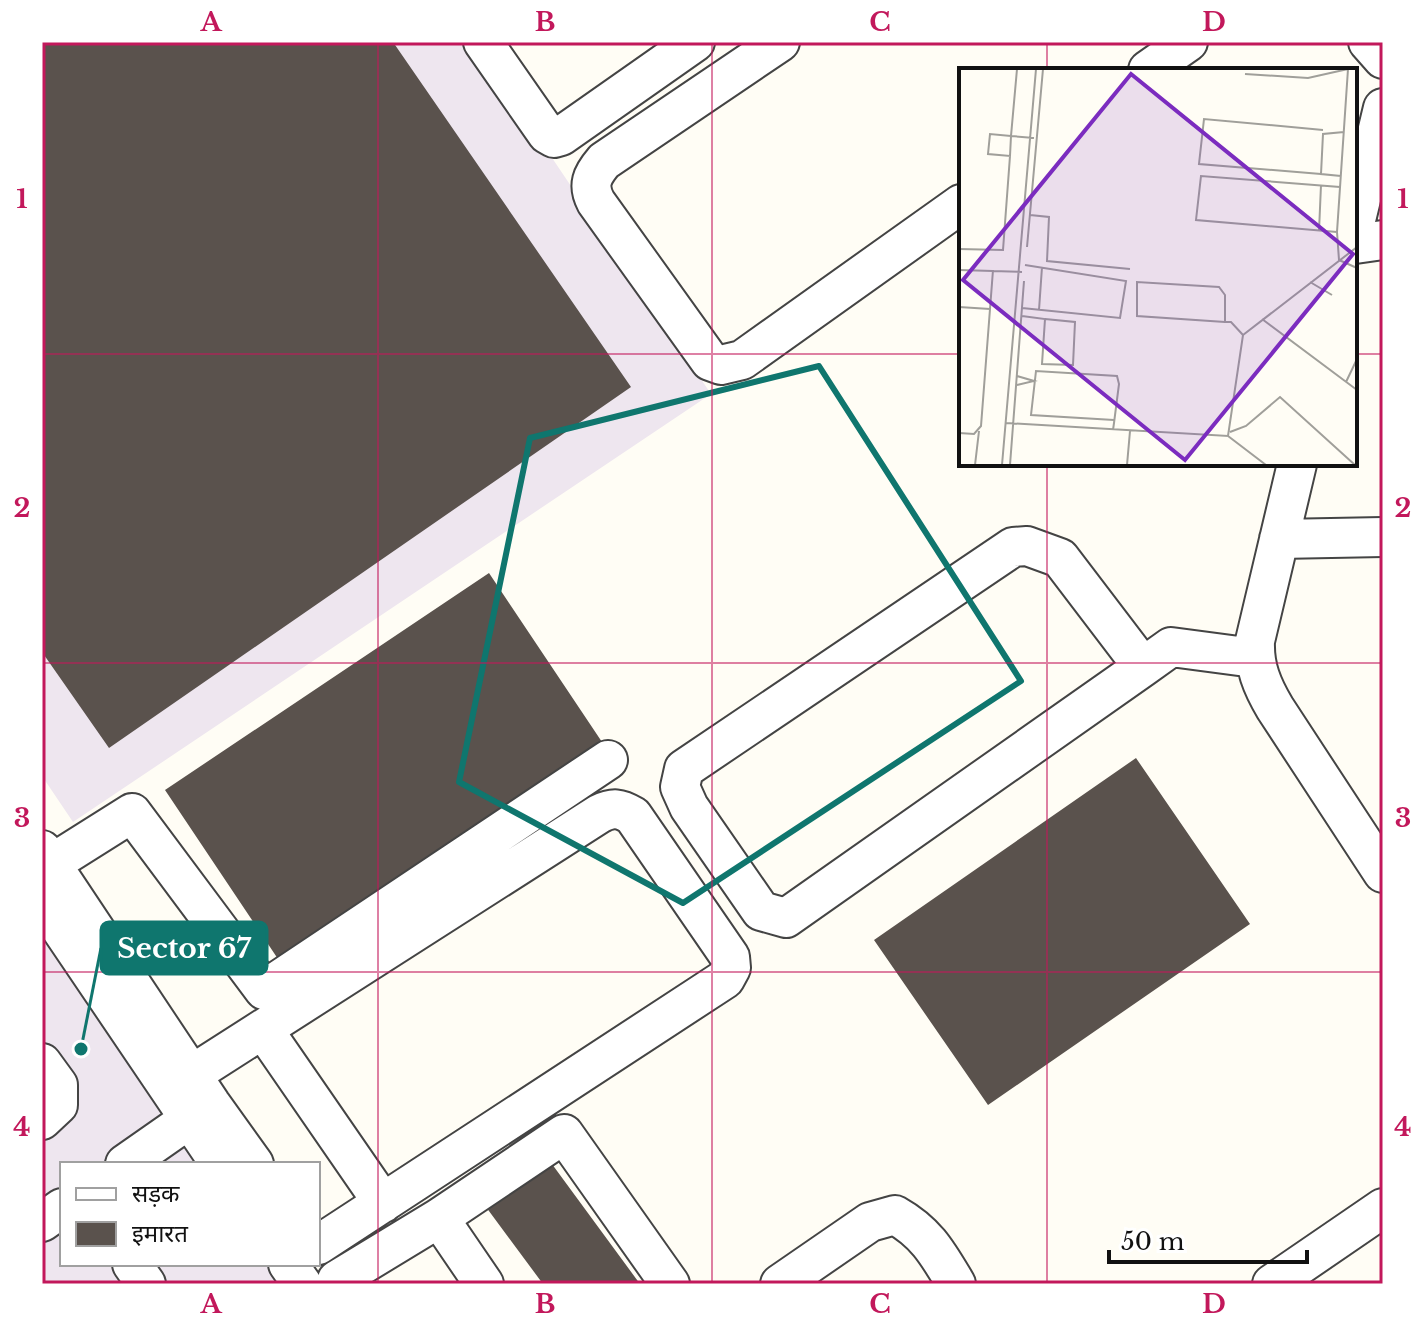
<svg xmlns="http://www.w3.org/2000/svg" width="1425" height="1326" font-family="'Libre Baskerville','Noto Sans Devanagari',serif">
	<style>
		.industrial { fill: #eee6ef }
		.building { fill: #5a524d }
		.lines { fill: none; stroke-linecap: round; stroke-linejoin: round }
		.minor-casing { stroke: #444; stroke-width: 42 }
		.minor { stroke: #fff; stroke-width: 38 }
		.marked { fill: none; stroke: #0f766e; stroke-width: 6; stroke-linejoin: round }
		.grid { fill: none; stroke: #c2185b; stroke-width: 2; stroke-opacity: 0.55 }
		.inset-road { fill: none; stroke: #a09f9a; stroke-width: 2 }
		.view { fill: #7b2cbf; fill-opacity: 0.15; stroke: #7b2cbf; stroke-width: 4 }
		.inset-edge { fill: none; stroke: #111; stroke-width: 4 }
		.leader { fill: none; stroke: #0f766e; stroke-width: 3 }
		.callout-dot { fill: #0f766e; stroke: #fff; stroke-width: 3 }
		.callout { fill: #0f766e; stroke: #0f766e; stroke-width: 3 }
		.callout-label { font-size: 28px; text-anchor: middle; font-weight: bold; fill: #fff }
		.neatline { fill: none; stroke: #c2185b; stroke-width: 3 }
		.grid-label { font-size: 26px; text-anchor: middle; font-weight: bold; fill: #c2185b }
	</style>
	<rect width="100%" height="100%" fill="#fffdf5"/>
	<path class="industrial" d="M42,42H474L711,394L73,822L42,776Z
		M42,935L198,1164H62V1264H266L280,1284H42Z"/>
	<path class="building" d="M42,42H393L631,387L109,748L42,652Z
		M489,573L602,742L278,959L165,790Z
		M1136,758L1250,924L988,1105L874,940Z
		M549,1160L640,1284H543L486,1207Z"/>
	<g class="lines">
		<g class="minor-casing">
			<path id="minor" d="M483,42L547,134L554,138L561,136L695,42
				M780,42L604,161C592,175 587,185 596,202L710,361L721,365L742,360L961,204
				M1368,42L1383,59
				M1148,70L1188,42
				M1355,224L1383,108
				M1355,244L1383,240
				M1297,464L1255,641C1254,667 1262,686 1275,708L1383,873
				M1279,539L1383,537
				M1143,667L1060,558L1027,546L1013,547L684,769L680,787L689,807L761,911L786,918L1143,667L1171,647L1254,658
				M42,850L211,1104L254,1164
				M51,864L132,813L264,990L608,760
				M42,901L220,1164
				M263,1029L383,1203
				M42,1063L58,1085V1105L42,1120
				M191,1075L599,814C613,807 620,808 633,816L730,957L731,968L725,979L318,1245
				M125,1164L208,1106
				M439,1218L484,1284
				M42,1222L62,1208
				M132,1264L146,1284
				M288,1264L302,1284
				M337,1280L439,1218L564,1134L670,1284
				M780,1284L870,1222L895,1215C927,1233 938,1254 956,1284
				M1272,1284L1383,1208"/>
		</g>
		<use href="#minor" class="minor"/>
	</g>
	<path class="marked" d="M819,366L1021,681L683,903L459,782L530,438Z"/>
	<path class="grid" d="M378,42V1284M712,42V1284M1047,42V70M42,354H961M1355,354H1383M1047,464V1284M42,663H1383M42,972H1383"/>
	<g transform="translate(959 68)">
		<rect width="398" height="398" fill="#fffdf5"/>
		<path class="inset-road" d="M58,1L52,68L51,88L29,86L31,66L52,68L75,70M389,1L378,164L380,192L398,200M286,6L349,10L389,1M362,106L240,96L245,51L364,62M382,108L362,106L364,66L385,64M71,147L90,149L88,193L171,201M360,163L362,117M378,164L237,152L242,108L381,119M68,179L84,1M0,181L44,182L51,88M0,202L63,204M351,214L373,227M0,239L31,241M63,240L161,250L167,213L66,197M80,242L83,199M63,248L86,251L83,296L114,297L116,254L86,251M303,251L398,322M266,254V227L260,219L178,214V248L266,254H272L284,267M387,314L398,291M58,317L75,313L58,308M47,355L269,368L284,267L398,179M154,362L155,355L160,316L158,308L77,303L72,347L155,352M271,364L287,358L321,329L396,397M0,365L15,366L22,358L34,202M269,368L307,397M16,397L20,363M43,397L77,1M51,397L65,213M168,397L171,363"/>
		<path class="view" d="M172,6L394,186L226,392L4,212Z"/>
		<rect width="398" height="398" class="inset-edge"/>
	</g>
	<path class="leader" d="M81 1049L101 948"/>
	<circle class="callout-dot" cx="81" cy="1049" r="8"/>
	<rect class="callout" x="101" y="922" width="166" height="52" rx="8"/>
	<g class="callout-label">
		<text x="184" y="958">Sector 67</text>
	</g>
	<rect width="1425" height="1326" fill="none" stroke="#ffffff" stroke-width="88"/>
	<rect x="60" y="1162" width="260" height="104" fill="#ffffff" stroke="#a0a0a0" stroke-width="2"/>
	<rect x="76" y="1188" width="40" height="12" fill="#ffffff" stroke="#a0a0a0" stroke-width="2"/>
	<text x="132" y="1202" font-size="24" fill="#111111">सड़क</text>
	<rect x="76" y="1222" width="40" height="24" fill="#5a524d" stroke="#a0a0a0" stroke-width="2"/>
	<text x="132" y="1242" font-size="24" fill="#111111">इमारत</text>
	<path d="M1109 1250v12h198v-12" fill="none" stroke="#111111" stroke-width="4"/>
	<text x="1121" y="1250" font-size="24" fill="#111111" stroke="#ffffff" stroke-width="6" paint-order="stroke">50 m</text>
	<rect x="44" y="44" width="1337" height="1238" class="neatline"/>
	<g class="grid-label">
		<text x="211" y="31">A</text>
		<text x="545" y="31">B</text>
		<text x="880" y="31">C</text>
		<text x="1214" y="31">D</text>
		<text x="22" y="208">1</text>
		<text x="1403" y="208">1</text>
		<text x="22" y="517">2</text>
		<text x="1403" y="517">2</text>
		<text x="22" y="827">3</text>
		<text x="1403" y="827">3</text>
		<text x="22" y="1136">4</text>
		<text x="1403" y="1136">4</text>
		<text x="211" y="1313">A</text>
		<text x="545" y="1313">B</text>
		<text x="880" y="1313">C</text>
		<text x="1214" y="1313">D</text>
	</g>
</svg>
